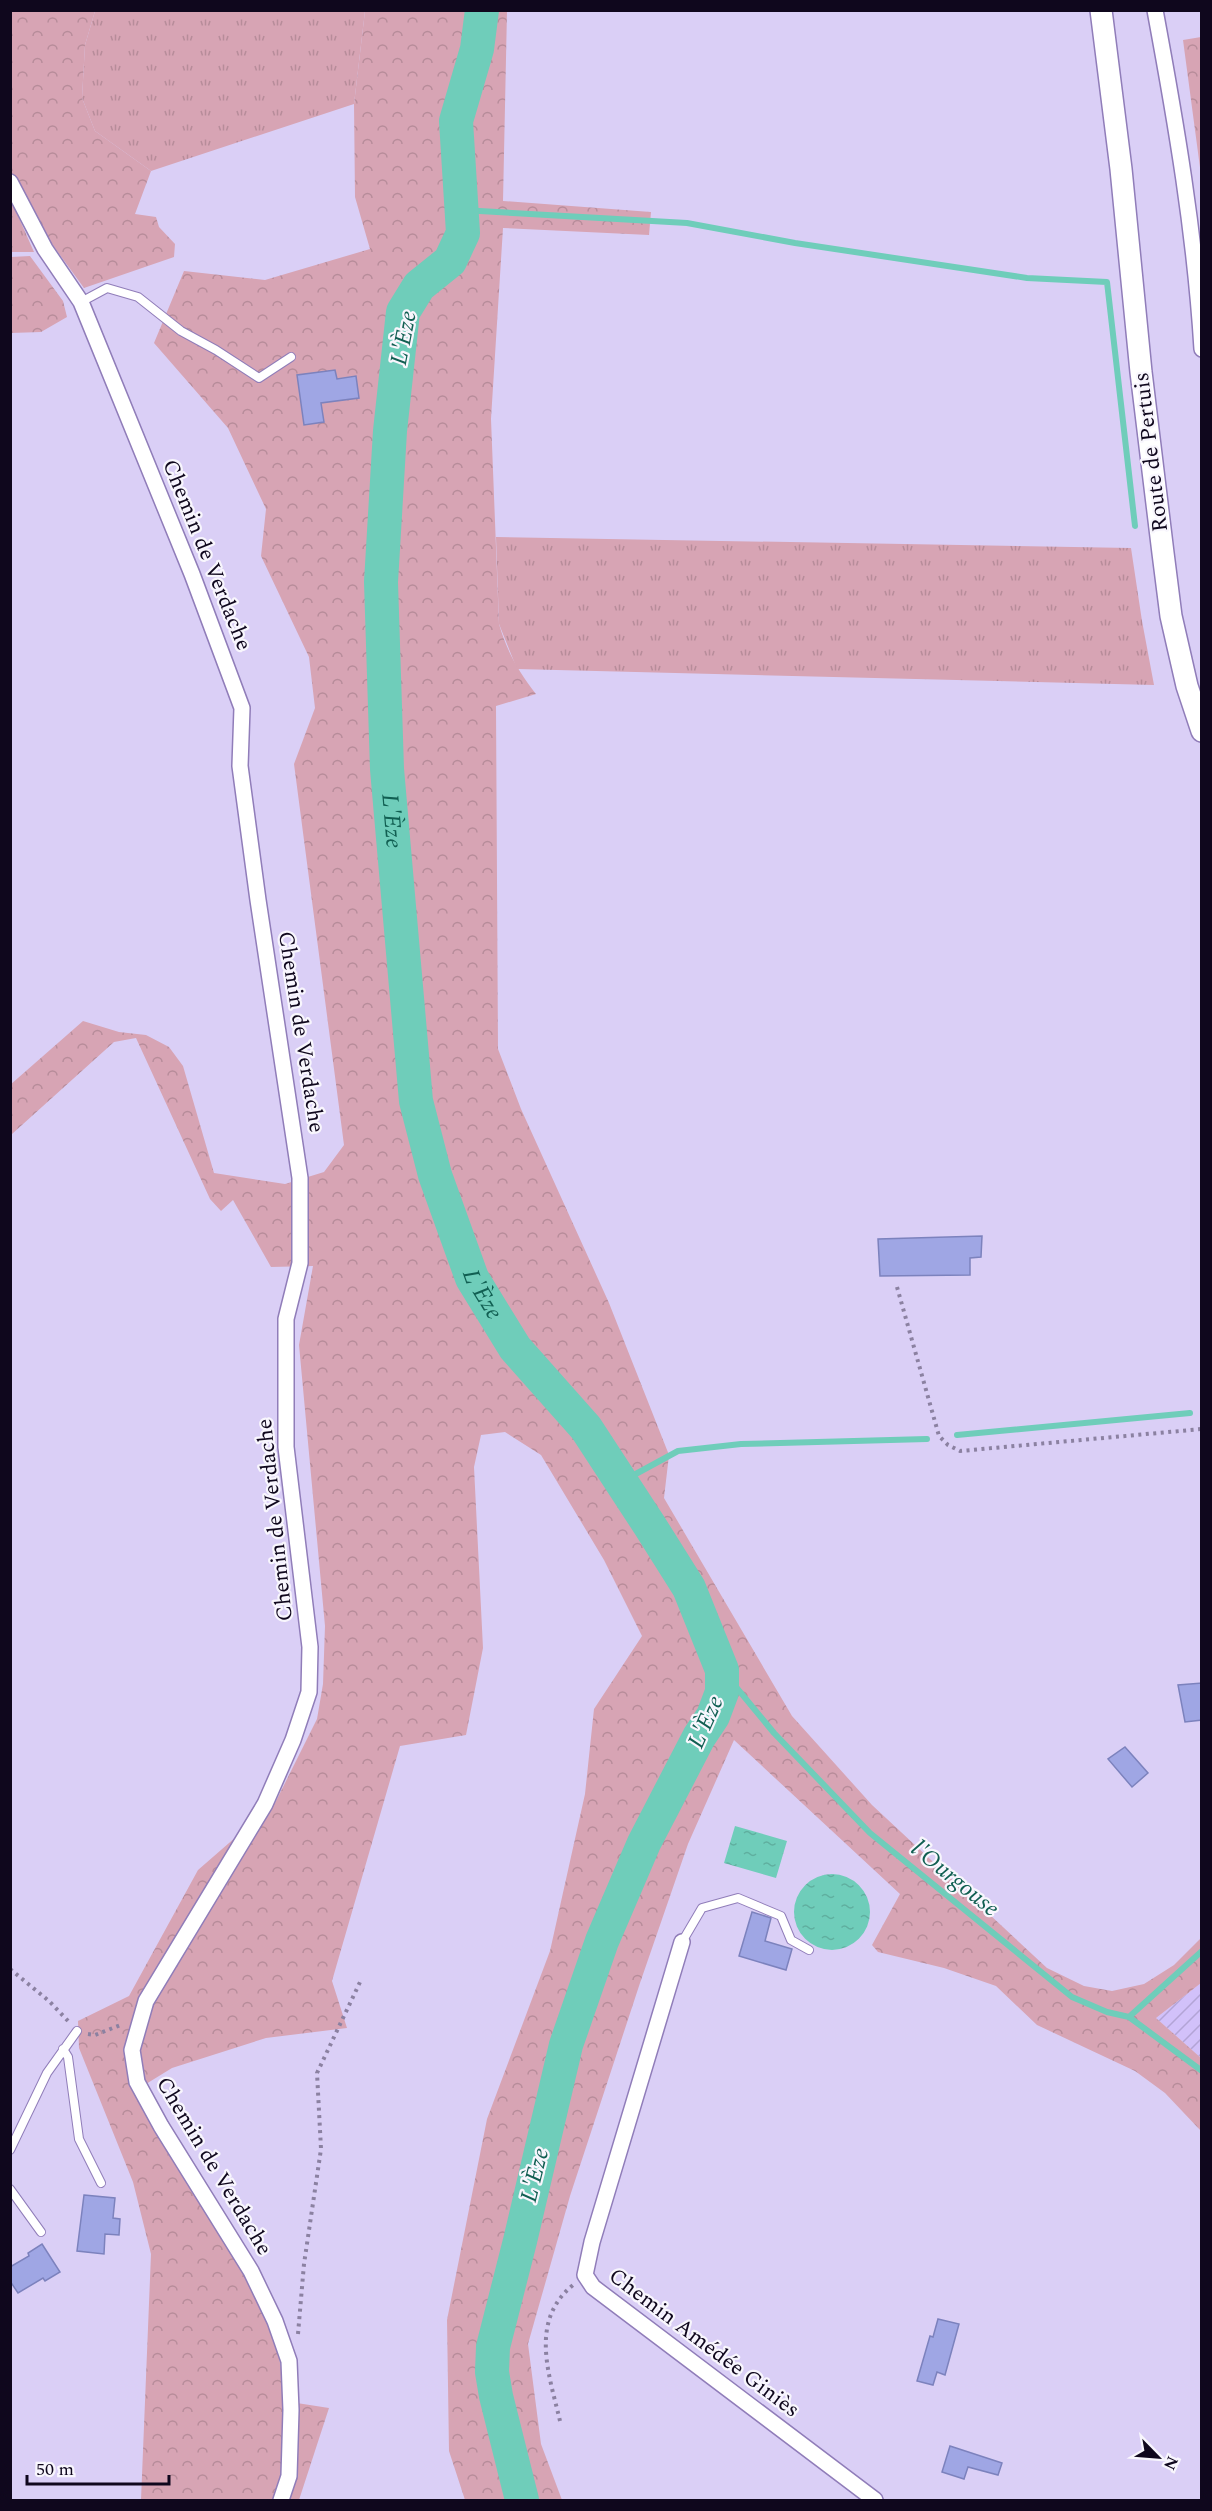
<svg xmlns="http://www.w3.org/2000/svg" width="1212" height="2511" font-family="Spectral,serif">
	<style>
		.industrial { fill: url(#industrial-furrows) }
		.grass { fill: url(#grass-tufts) }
		.forest { fill: url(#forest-crowns) }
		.water { fill: url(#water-ripples) }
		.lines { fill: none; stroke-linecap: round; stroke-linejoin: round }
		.stream { stroke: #6fcdba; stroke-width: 6 }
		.river { stroke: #6fcdba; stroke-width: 34 }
		.building { fill: #9fa6e4; stroke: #7c82bd; stroke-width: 1.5 }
		.lane-casing { stroke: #907db9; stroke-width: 10 }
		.street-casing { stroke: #907db9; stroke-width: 18 }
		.secondary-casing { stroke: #907db9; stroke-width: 24 }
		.path { stroke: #8b81a1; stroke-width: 4; stroke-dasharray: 3 4.5; stroke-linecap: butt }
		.lane { stroke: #fff; stroke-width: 8 }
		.street { stroke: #fff; stroke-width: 15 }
		.secondary { stroke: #fff; stroke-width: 21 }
		.labels { text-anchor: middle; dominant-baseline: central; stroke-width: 4.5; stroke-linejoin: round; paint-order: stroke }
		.street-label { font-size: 22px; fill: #0f071d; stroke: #f8f6fd }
		.water-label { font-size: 24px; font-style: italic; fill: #115f52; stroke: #f8f6fd }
	</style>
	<defs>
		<pattern id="industrial-furrows" width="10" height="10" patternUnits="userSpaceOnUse" patternTransform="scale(1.5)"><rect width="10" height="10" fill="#d2c1fa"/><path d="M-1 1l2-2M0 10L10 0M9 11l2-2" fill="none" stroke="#b3a4d6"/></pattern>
		<pattern id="grass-tufts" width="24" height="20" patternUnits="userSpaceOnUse" patternTransform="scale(1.5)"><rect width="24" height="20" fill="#d7a4b4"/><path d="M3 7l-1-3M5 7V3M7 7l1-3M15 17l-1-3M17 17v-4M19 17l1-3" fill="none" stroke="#b78c9a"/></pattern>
		<pattern id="forest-crowns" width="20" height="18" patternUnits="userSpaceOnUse" patternTransform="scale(1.5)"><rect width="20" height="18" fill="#d7a4b4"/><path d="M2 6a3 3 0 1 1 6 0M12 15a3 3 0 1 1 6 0" fill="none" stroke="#b78c9a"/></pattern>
		<pattern id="water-ripples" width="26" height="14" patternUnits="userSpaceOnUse" patternTransform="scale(1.5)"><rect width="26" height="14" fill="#6fcdba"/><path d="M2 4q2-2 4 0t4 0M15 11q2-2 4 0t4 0" fill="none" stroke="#5faf9f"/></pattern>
	</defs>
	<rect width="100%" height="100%" fill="#dacff6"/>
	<path class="industrial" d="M1201,1983V2058L1156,2018Z"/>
	<path class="grass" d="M95,11H365L354,104L151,171L95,131L82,98L85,45Z
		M11,200L34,252H11Z
		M496,537L1131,548L1142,621L1154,685L517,669L499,624Z"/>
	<path class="forest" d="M10,11H95L85,45L82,98L95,131L151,171L135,214L156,217L159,227L175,244L174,257L84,288L49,240L11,172Z
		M365,11H507L503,201L651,212L649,235L503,228L491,419L499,624C507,652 519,672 536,694L496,706L498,1049L521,1109L609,1303L669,1455L664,1498L792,1716L872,1805L1047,1968L1084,1986L1112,1991L1144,1984L1174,1965L1201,1938V1983L1156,2018L1201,2058V2131L1165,2093L1135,2071L1037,2025L996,1986L944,1968L878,1952L872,1945L900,1894L734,1740L688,1844L640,1983L570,2196L528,2344L541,2444L562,2500H465L449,2451L447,2320L487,2119L550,1951L585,1794L594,1709L642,1636L604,1560L541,1455L505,1432L481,1435L474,1467L483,1648L466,1735L400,1746L332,1981L347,2028L266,2038L172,2068L133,2092C158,2133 182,2173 207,2214C243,2273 284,2329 284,2401L329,2408L299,2500H141L151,2254L133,2182L79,2048L78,2021L129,1996L198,1870L275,1803L317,1719L323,1684L325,1626L299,1345L313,1266L271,1267L233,1200L221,1211L210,1199L136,1038L114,1042L12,1134H10V1085L83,1021L119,1032L146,1035L169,1047L183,1066L214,1173L285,1184L324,1172L344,1145L294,764L315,708L309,657L261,556L266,509L228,428L154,343L184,271L265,280L370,249L355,197L354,104Z
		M1201,37H1202L1201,175L1183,40Z
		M30,256L63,301L67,317L41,332L11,333V257Z"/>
	<path class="water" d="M735,1826L787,1841L776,1878L724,1863Z
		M794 1912a38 38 0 1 1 76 0a38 38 0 1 1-76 0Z"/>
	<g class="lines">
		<path class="stream" d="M462,210L687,223L795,243L1027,278L1107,282L1135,526
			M957,1435L1190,1413
			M621,1482L678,1451L741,1444L927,1439
			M722,1670L774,1733L870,1833L1072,1997L1107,2012L1129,2017L1202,2071
			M1129,2017L1202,1951"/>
		<path class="river" id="s1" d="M482,10L477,49L456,121L463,233L450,261L419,286L403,312L390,431L381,582L387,769L416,1101L435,1175L472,1278L515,1348L586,1428L650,1526L689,1588L722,1670V1692L713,1716L699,1737L644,1843L602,1941L566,2045L520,2241L493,2347L492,2372L496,2396L522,2500"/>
	</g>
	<path class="building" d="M335,370L337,379L356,376L359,398L321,403L324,422L304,425L297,375Z
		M982,1236L981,1257L970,1258V1275L880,1276L878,1239Z
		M1202,1683V1720L1185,1722L1178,1685Z
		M1125,1747L1148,1773L1132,1787L1108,1759Z
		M752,1912L771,1918L765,1941L792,1949L786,1970L739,1956Z
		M84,2195L115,2198L113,2218L120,2219L119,2235L105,2234L104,2254L77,2251Z
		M42,2244L60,2272L45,2281L43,2278L18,2293L10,2281V2267L29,2256L28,2253Z
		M938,2319L959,2324L945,2375L937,2372L933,2385L917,2381L930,2336L933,2337Z
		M950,2446L1002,2463L998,2475L968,2467L964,2479L942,2472Z"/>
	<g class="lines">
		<g class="lane-casing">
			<path id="lane" d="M81,302L107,288L138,297L181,331L216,350L259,378L291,357
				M682,1942L702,1908L738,1898L781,1916L791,1940L809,1950
				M63,2049L68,2057L79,2139L101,2183
				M10,2150L47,2073L77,2031
				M10,2189L41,2232"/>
		</g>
		<g class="street-casing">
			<path id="street" d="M1155,10C1176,123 1195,234 1202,349
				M10,182L45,249L81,302L192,574L242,708L240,766L258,900L300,1178V1263L286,1319V1447L310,1647L309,1692L293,1740L265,1804L146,2001L132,2050L137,2082L161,2126L251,2271L275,2321L289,2361L291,2410L289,2476L281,2500
				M682,1942L592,2242L585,2275L593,2287L875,2500"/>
		</g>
		<g class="secondary-casing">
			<path id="secondary" d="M1101,10L1121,169L1141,372L1163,553L1171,616L1187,686L1202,731"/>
		</g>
		<path class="path" d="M897,1287L939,1436L948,1445L960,1451L1202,1429
			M10,1969L49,2001L70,2023
			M88,2034L95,2035L123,2024
			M298,2334L304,2264L321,2149L317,2073L361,1980
			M560,2421C549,2374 529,2321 573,2285"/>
		<use href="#lane" class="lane"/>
		<use href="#street" class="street"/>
		<use href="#secondary" class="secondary"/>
	</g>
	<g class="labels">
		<g class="street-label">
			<text transform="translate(1151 452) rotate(-97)">Route de Pertuis</text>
			<text transform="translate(207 555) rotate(68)">Chemin de Verdache</text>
			<text transform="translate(301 1032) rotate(81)">Chemin de Verdache</text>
			<text transform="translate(275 1520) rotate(-96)">Chemin de Verdache</text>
			<text transform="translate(214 2166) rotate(59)">Chemin de Verdache</text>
			<text transform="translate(704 2343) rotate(37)">Chemin Amédée Giniès</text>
		</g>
		<g class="water-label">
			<text transform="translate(404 338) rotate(-79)">L'Èze</text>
			<text stroke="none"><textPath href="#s1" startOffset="838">L'Èze</textPath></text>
			<text stroke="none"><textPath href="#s1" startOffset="1324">L'Èze</textPath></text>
			<text transform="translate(706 1722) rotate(-66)">L'Èze</text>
			<text transform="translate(955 1879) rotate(39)">l'Ourgouse</text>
			<text transform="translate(535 2175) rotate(-76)">L'Èze</text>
		</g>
	</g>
	<rect width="1212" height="2511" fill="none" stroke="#0f071d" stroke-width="24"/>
	<g transform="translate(1158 2457) rotate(115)" stroke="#f8f6fd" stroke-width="4.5" paint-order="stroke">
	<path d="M0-4.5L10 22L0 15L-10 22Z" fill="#0f071d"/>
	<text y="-9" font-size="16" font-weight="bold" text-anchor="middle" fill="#0f071d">N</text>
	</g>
	<path d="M27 2475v9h142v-9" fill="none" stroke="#0f071d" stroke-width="3"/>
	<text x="36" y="2475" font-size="18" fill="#0f071d" stroke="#f8f6fd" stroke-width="4.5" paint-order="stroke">50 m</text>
</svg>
